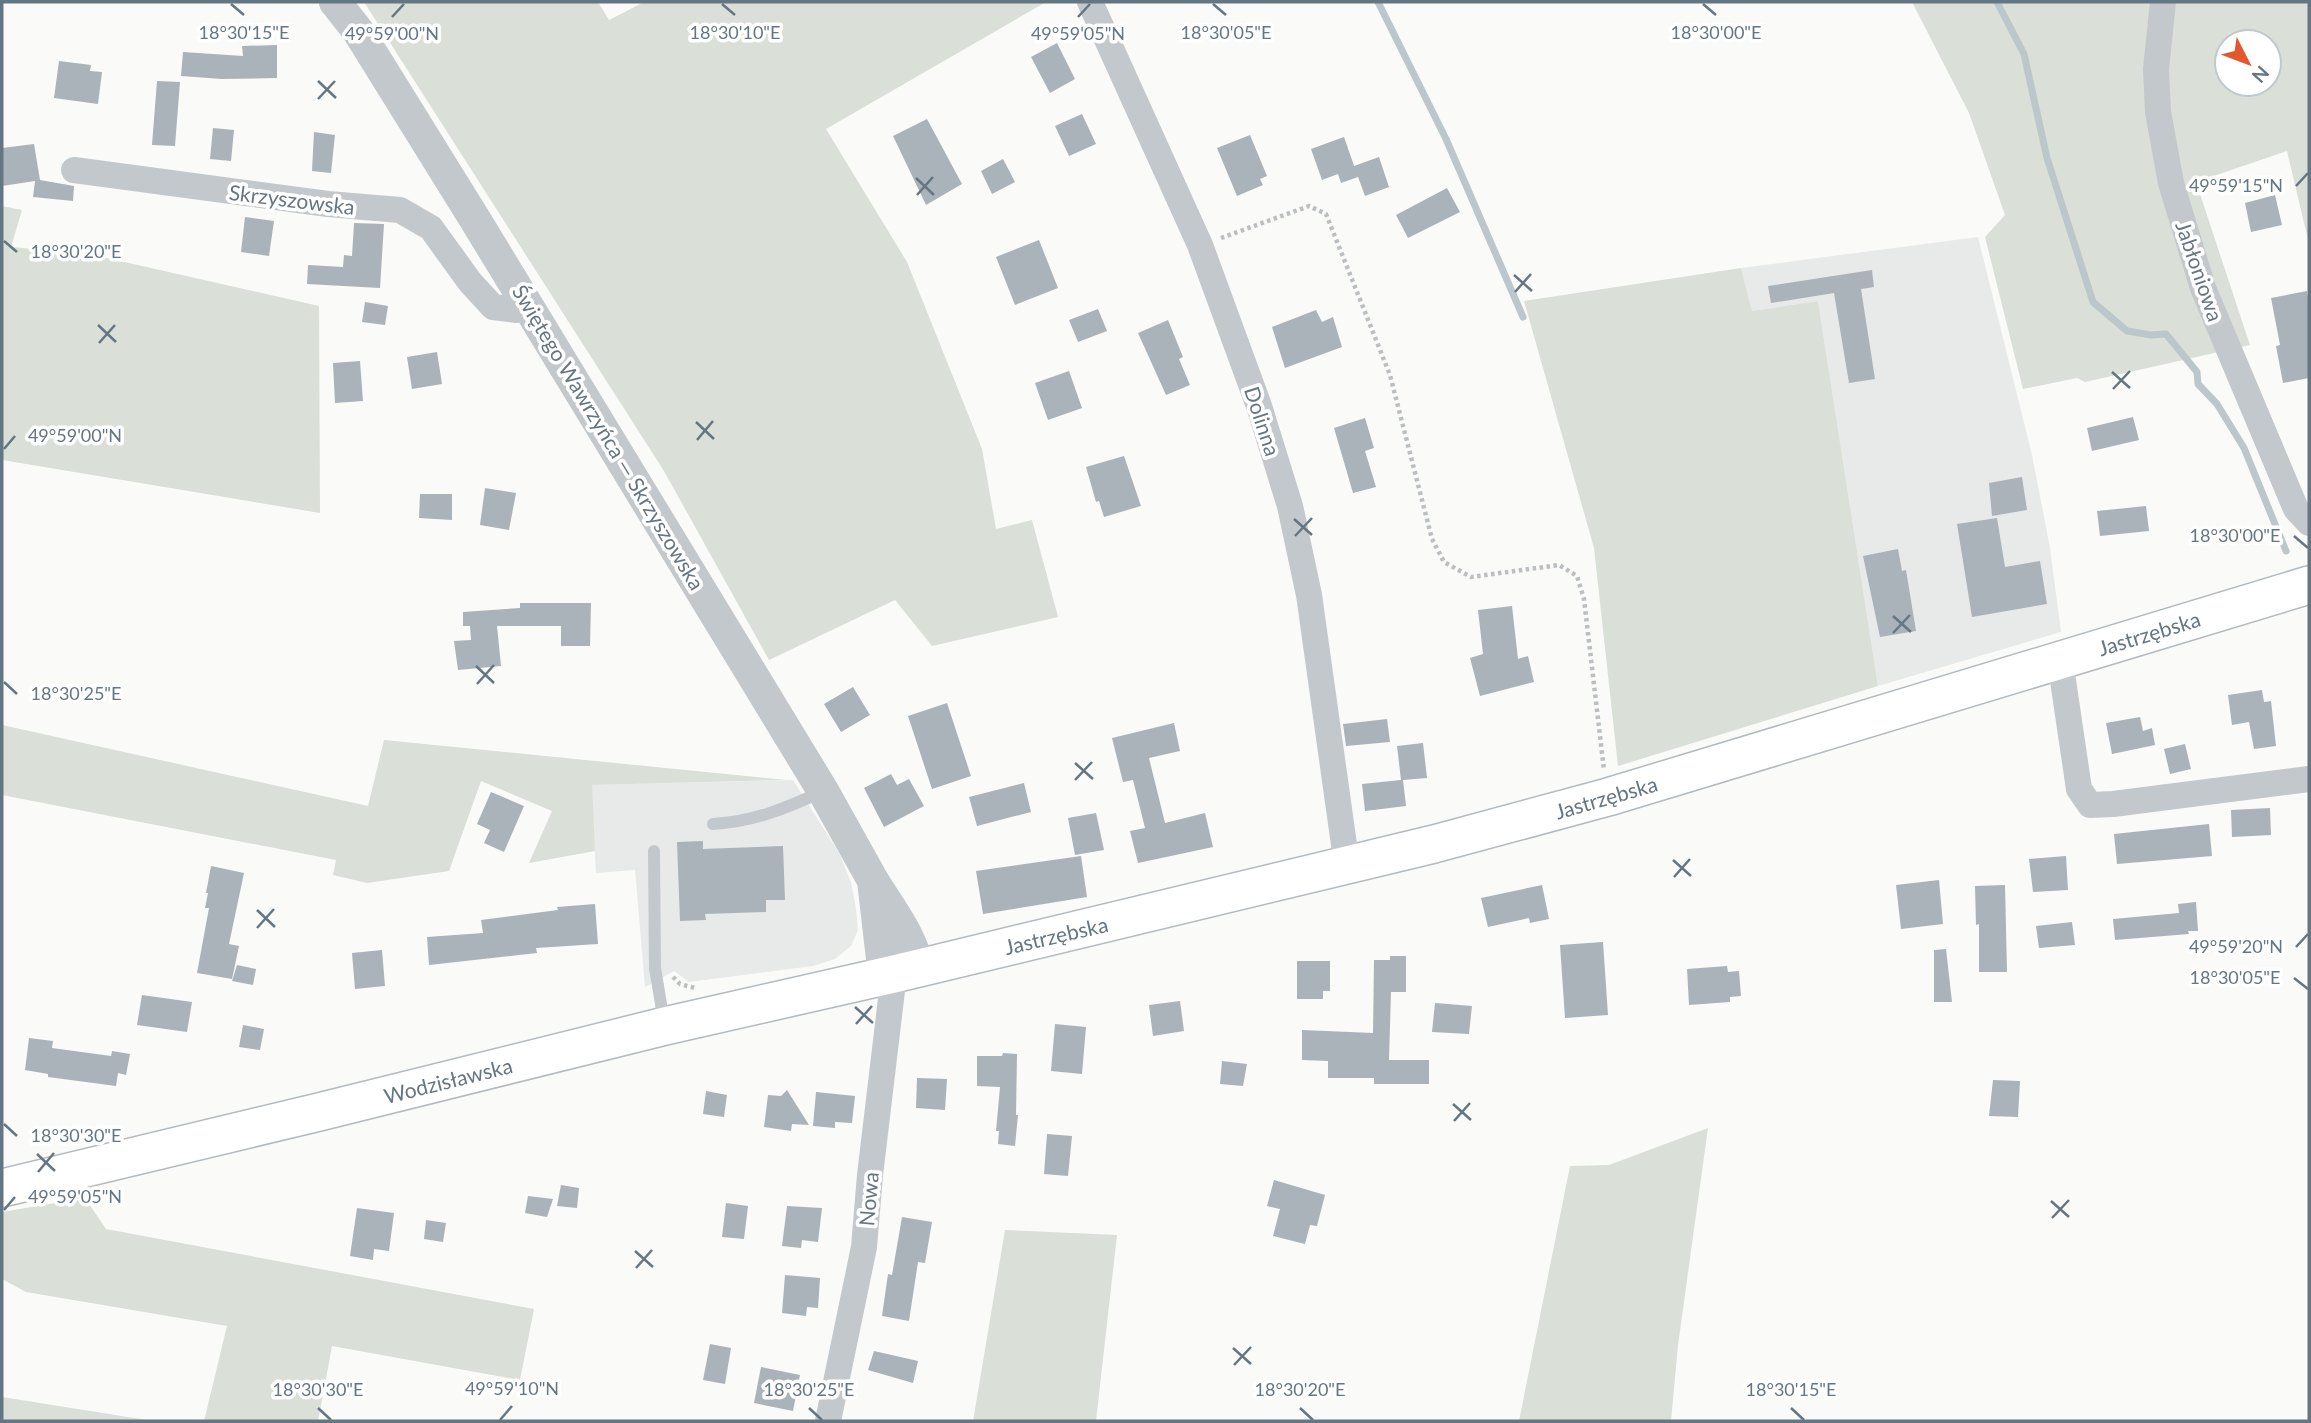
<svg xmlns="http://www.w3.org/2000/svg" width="2311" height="1423" font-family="Lato,sans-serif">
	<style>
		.built { fill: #e8e9e9 }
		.green { fill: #dadfd7; fill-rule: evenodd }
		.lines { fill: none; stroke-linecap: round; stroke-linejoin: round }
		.stream { stroke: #bbc7cb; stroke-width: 7 }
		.building { fill: #aab3b9 }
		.secondary-casing { stroke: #b3babf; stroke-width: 40 }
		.path { stroke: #bbbfc2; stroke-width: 4.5; stroke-dasharray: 3.5 3.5; stroke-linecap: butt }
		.service { stroke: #c3c8cc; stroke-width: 12 }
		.minor { stroke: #c3c8cc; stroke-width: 26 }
		.tertiary { stroke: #c3c8cc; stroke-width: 32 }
		.secondary { stroke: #fff; stroke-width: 37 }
		.ticks { fill: none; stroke: #657683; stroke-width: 2.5 }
		.labels { text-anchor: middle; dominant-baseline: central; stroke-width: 7; stroke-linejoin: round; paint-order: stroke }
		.street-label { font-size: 21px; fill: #657683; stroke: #fff }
		.ticks-label { font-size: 18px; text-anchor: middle; fill: #657683; stroke: #fff; stroke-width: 7; stroke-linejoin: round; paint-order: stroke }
	</style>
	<rect width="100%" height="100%" fill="#fafaf8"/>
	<path class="built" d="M1978,237L2032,455L2050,548L2061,632L1878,686L1818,301L1752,311L1741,268Z
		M793,780L839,853L851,882L856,909L858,930L851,946L835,959L813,966L689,982L674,971L645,987L635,870L596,873L591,785Z"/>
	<path class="green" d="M364,2H598L609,20L644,2H1046L826,129L907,262L982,449L996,529L1032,520L1058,617L932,646L895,600L769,660L664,471Z
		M1912,2H2309V244L2287,151L2196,182L2250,345L2085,382L2077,378L2023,389L1985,237L2005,215L1969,113ZM2227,42H2269V84H2227Z
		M2,206L22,210L11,247L89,254L319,306L320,513L2,460Z
		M1741,268L1752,311L1818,301L1878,686L1618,766L1594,548L1524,301Z
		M2,725L368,806L384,740L786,780L592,785L595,851L529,863L552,811L481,781L449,871L367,883L333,875L336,860L2,795Z
		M1708,1128L1678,1345L1671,1421H1519L1570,1166L1609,1165Z
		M85,1198L106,1229L534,1309L520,1380L332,1346L318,1421H204L227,1326L26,1292L2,1279V1212Z
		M1005,1230L1117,1235L1096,1421H973Z
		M2,1397L153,1421H2Z"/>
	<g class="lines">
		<path class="stream" d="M1378,2L1446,139L1523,317
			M1997,2L2024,54L2047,158L2093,302L2127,331L2151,335L2166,334L2197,372L2198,384L2217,404L2244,448L2286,551"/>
	</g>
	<path class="building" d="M1057,43L1075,79L1050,93L1031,57Z
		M277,45V78L222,79L181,76L183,52L243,56L242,46Z
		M59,61L91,65L90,71L102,72L98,104L54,98Z
		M157,81L180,82L175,146L152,145Z
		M1082,114L1096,144L1069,156L1055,126Z
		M927,119L962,184L926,205L893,136Z
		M213,128L234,130L231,161L210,159Z
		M314,132L335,135L331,173L312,171Z
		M1250,135L1267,176L1260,179L1263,185L1237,196L1217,148Z
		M1344,137L1358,177L1341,183L1338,174L1322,180L1311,149Z
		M34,144L40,180L74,186L73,201L33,197L35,181L2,186V148Z
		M1379,157L1389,187L1365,196L1354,166Z
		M1003,159L1015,182L992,194L981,171Z
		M1447,188L1460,212L1408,238L1396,215Z
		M2275,195L2282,225L2251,232L2245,203Z
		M245,217L274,221L269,256L241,252Z
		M354,223L384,224L380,288L307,284L308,265L343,267L344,255L352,256Z
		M1039,240L1058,288L1015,305L996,257Z
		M1872,270L1874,287L1861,289L1875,379L1849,383L1834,293L1771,303L1768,286Z
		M2307,291L2309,304V378L2283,383L2276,346L2280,345L2271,298Z
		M365,302L388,306L385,325L362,322Z
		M1098,309L1107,331L1078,342L1069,320Z
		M1316,310L1322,322L1333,317L1342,347L1285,368L1272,327Z
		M1168,320L1183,357L1179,359L1190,385L1166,395L1138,333Z
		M437,352L442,384L412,389L407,357Z
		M360,361L363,401L335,403L333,363Z
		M1069,371L1082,408L1048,420L1035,383Z
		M2133,417L2139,440L2092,451L2087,428Z
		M1365,418L1374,448L1365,451L1376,487L1353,493L1334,428Z
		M1124,456L1141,506L1104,517L1099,501L1096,502L1086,467Z
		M2022,477L2027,510L1992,516L1989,483Z
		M485,488L516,493L509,530L480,525Z
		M420,494H452V520L419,518Z
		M2146,506L2149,531L2100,536L2097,511Z
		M1997,518L2005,567L2040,561L2047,604L1972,617L1957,524Z
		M1898,549L1902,571L1906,570L1916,631L1880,637L1863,556Z
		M520,603H591L590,646H561V626H497L501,666L458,670L454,641L471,640L470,626H463V612L520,608Z
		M1512,606L1518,659L1528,656L1534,682L1480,696L1470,658L1483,654L1478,610Z
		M853,687L870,715L841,732L824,704Z
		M2262,690L2264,702L2271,701L2276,746L2254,749L2249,722L2232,725L2228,695Z
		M947,703L971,776L932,789L908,716Z
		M2140,717L2143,731L2152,728L2155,745L2112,754L2106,723Z
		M1387,719L1390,742L1346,746L1343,724Z
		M1174,723L1180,751L1149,758L1165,823L1205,813L1213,847L1138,863L1130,831L1145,828L1133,780L1123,782L1112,738Z
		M1423,743L1427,778L1403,780L1406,806L1365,811L1362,784L1401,780L1397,746Z
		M2185,744L2191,769L2170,774L2164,749Z
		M891,774L897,785L909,779L924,806L884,827L864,788Z
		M1024,783L1031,812L977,826L969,797Z
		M491,792L524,806L504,852L484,843L490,830L477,824Z
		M2270,808L2271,835L2232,837L2231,810Z
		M1096,813L1104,850L1075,855L1068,818Z
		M2209,824L2212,856L2117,864L2114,834Z
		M703,841V849L783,846L785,900H766V912L705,914L706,920L680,921L677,842Z
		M1081,856L1087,897L983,914L976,871Z
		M2066,856L2068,890L2033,892L2029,859Z
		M211,866L244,873L229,944L239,946L232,979L197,973L209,908H205L208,893H206Z
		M1939,880L1943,924L1901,929L1896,885Z
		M1542,885L1549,919L1530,923L1529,918L1488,927L1481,898Z
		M2005,885L2007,972H1979V924L1976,925L1975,886Z
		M2196,902L2198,931H2188L2189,934L2115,940L2113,919L2179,913L2178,904Z
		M595,904L598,944L536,948L537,953L429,965L427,937L483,933L481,920L558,910L557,907Z
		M2072,922L2075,945L2039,948L2036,926Z
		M1603,942L1608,1015L1565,1018L1560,945Z
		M1946,949L1952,1002H1934V950Z
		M382,950L385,986L355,989L352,953Z
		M1390,956H1406V992H1391L1389,1060H1429V1084H1374V1078H1328V1061L1302,1060V1030L1373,1033L1374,960H1390Z
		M1297,961H1330V991H1323V999H1297Z
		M237,965L256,969L253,985L232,981Z
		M1727,966L1728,972L1739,971L1741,996L1730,997V1002L1689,1005L1687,969Z
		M142,995L192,1002L187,1032L137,1025Z
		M1180,1001L1184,1031L1153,1036L1149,1005Z
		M1435,1003L1472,1006L1469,1034L1432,1032Z
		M1055,1024L1086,1027L1082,1074L1051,1071Z
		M243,1025L264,1029L260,1050L239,1047Z
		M29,1038L53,1041L52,1048L111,1056L112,1051L130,1054L126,1075L118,1073L116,1086L48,1077V1074L25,1070Z
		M1003,1053L1017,1054L1016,1115H1018L1015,1146L998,1144L999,1131H996L1000,1087L977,1086V1056H1002Z
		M1222,1061L1247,1064L1243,1086L1220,1084Z
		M917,1078L947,1079L945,1110L916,1108Z
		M1993,1080L2020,1081L2018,1117L1989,1116Z
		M787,1090L809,1125L792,1124L791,1131L764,1127L768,1095L781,1096Z
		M706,1091L727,1095L724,1117L703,1114Z
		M816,1092L855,1096L852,1123L835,1122V1128L813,1126Z
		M1047,1134L1072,1136L1068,1176L1044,1174Z
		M1274,1180L1325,1195L1317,1226L1310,1225L1305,1244L1273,1236L1280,1209L1267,1206Z
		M561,1185L579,1188L577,1208L557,1206Z
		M528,1196L553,1199L547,1217L525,1213Z
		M726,1203L748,1206L744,1239L722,1237Z
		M787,1206L822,1208L818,1242L802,1240L801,1248L782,1246Z
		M357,1208L394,1213L389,1251L374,1249L373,1260L350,1256Z
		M902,1217L932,1222L925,1263L918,1262L909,1321L882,1316L888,1274L892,1275Z
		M426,1220L446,1223L443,1242L424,1239Z
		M785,1275L820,1278L818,1308L807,1307L806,1316L782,1313Z
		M710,1344L731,1348L725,1384L703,1380Z
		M874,1351L918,1361L913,1383L868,1370Z
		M761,1367L800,1375L793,1411L754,1403Z"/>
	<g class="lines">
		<g class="secondary-casing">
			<path id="secondary" d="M2,1188L319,1112L665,1026L894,974L1434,844L1608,797L2309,585"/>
		</g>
		<path class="path" d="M1221,238L1309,206L1326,214L1390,375L1432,539L1444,562L1471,577L1559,565L1577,576L1584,599L1604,770
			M673,977L680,984L695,988"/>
		<path class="service" d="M713,824C753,822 787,808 823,791
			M654,851L655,968L664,1022"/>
		<path class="minor" d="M1090,2L1200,245L1259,406L1290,506L1309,595L1347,866
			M2163,2L2156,69L2158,112L2171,183L2203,288L2296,509L2309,523
			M74,170L328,204L400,210L431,228L470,282L493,307L517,310L527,302
			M2060,660L2079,789L2090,805L2113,804L2309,779
			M828,1421L864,1247L870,1175L894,974"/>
		<path class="tertiary" d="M335,2L358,31L476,221L823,791C839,820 855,848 871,877C891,911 907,927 919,967
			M873,881L884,976"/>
		<use href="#secondary" class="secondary"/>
	</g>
	<path class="ticks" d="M231,4L244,15M722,4L735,15M1213,4L1226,15M1703,4L1716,15M392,17L404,4M1078,17L1090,4M318,81L336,98M318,99L335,81M916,178L934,195M2296,186L2308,173M917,195L933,177M4,241L17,252M1514,275L1532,291M1515,292L1531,274M98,325L116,342M99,343L115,325M2112,372L2130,388M2113,389L2130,371M696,422L714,439M697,440L713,421M4,449L15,436M1294,519L1312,535M1295,536L1312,518M2294,536L2308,548M1893,616L1911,632M1893,633L1910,615M476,666L494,683M4,682L17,694M477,684L494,665M1075,763L1093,779M1075,780L1092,762M1673,860L1691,876M1674,877L1690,859M257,910L275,927M257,928L274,909M2296,947L2308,934M2294,978L2308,989M855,1007L873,1023M856,1024L872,1006M1453,1104L1471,1120M1454,1121L1470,1103M4,1124L17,1136M37,1154L55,1171M38,1172L54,1153M2051,1201L2069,1217M4,1210L15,1197M2052,1218L2069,1200M635,1251L653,1267M636,1268L652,1250M1233,1348L1251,1364M1234,1365L1251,1347M318,1408L331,1420M809,1408L822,1420M1300,1408L1313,1420M1791,1408L1804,1420M500,1420L512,1406"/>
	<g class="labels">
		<g class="street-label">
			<text transform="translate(292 199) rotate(7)">Skrzyszowska</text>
			<text transform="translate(2200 271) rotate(71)">Jabłoniowa</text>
			<text transform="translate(1263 421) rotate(72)">Dolinna</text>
			<text transform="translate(609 437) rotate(59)">Świętego Wawrzyńca — Skrzyszowska</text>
			<text transform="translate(2149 633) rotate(-17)">Jastrzębska</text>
			<text transform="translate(1606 797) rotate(-16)">Jastrzębska</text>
			<text transform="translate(1056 935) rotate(-13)">Jastrzębska</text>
			<text transform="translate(448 1080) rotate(-14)">Wodzisławska</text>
			<text transform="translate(868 1199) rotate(-85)">Nowa</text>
		</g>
	</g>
	<g class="ticks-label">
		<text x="244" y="39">18°30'15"E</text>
		<text x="735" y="39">18°30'10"E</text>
		<text x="1226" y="39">18°30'05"E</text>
		<text x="1716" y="39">18°30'00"E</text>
		<text x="1078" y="40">49°59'05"N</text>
		<text x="392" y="40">49°59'00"N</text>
		<text x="2236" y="192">49°59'15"N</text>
		<text x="76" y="258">18°30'20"E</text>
		<text x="75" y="442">49°59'00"N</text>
		<text x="2235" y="542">18°30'00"E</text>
		<text x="76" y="700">18°30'25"E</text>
		<text x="2236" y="953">49°59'20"N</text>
		<text x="2235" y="984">18°30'05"E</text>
		<text x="76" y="1142">18°30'30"E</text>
		<text x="75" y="1203">49°59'05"N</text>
		<text x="512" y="1395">49°59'10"N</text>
		<text x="318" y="1396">18°30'30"E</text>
		<text x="809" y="1396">18°30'25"E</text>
		<text x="1300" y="1396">18°30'20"E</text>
		<text x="1791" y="1396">18°30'15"E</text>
	</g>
	<rect width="2311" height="1423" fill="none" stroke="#657683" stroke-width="7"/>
	<g transform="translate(2248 63) rotate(132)"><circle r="33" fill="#ffffff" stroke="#c1c8cd" stroke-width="2"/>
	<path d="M0-5L12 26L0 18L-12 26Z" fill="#e4572e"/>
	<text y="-10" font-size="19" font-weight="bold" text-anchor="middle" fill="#657683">N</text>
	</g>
</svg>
